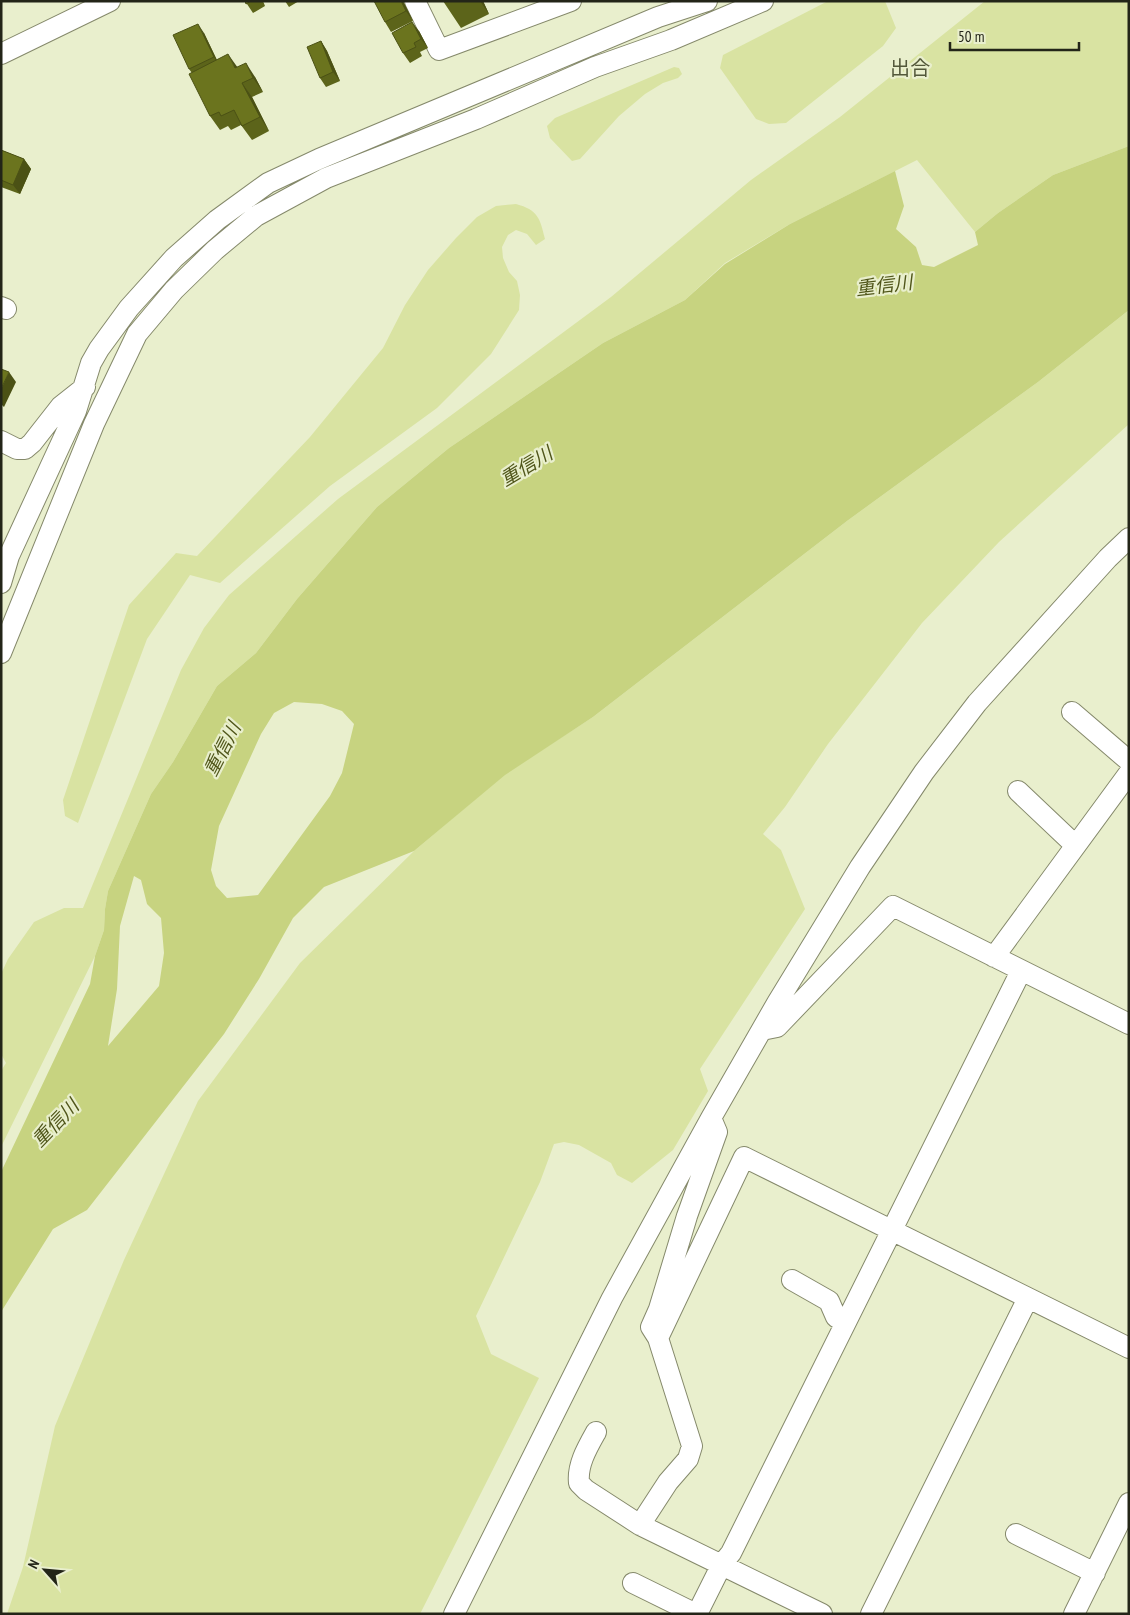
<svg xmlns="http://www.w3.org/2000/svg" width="1130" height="1615" font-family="'PT Sans Narrow','Noto Sans JP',sans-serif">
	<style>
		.green { fill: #d9e3a2 }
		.water { fill: #c7d380; fill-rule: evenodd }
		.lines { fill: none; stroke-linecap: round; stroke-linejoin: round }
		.minor-casing { stroke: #85896b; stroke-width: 22 }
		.minor { stroke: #fff; stroke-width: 20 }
		.wall { fill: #5c641a }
		.shaded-wall { fill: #4b5115 }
		.building { fill: #6b741e; stroke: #4b5115 }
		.labels { text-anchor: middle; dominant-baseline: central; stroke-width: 4.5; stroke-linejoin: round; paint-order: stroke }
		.water-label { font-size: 19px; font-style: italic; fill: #50561a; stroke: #e9efcd }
		.quarter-label { font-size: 20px; fill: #53583a; stroke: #e9efcd }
	</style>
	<rect width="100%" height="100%" fill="#e9efcd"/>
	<path class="green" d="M828,1H885L896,28L883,46L786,123L769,124L756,119L720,68L723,55Z
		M985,1H1129V146L1053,175L998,213L975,232L917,160L790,224L725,263L685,300L603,343L449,448L377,507L297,599L256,653L217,686L173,762L151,794L108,891L105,909L104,930L95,956L1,1147V1071L6,1063L1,1054V974L8,959L34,922L64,908H83L181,670L204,628L229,595L338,499L611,297L751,180L840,117Z
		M674,67L679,68L682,74L678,78L663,83L645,94L619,116L580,159L572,161L550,138L547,126L555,118Z
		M516,204C538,210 540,218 545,239L536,245L527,234L516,230L508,235L502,247L503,258L509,272L517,281L520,295L519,310L491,354L437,408L330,486L220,583L190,575L147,639L78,823L65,816L63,800L129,605L176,553L197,556L310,437L383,348L405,305L428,270L456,238L477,217L496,206Z
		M1129,310V424L999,542L922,623L828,744L785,807L763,834L781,850L805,909L700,1069L708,1091L673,1150L632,1183L617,1175L611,1163L579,1145L564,1142L554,1144L540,1182L476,1316L491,1354L539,1378L420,1614H7L23,1567L55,1426L124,1260L198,1101L300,963L414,851L505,774L593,717L847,521L1038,382Z"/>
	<path class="water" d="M1129,146V310L1038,382L847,521L593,717L505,775L414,851L324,887L293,918L259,979L224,1034L87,1210L53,1229L1,1312V1172L90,984L95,956L104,930L105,909L108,891L151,794L173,762L217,686L256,653L297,599L377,507L449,448L603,343L685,300L725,264L790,224L895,171L904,206L896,229L916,247L922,265L934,267L978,245L975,232L998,213L1053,175ZM294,702L322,704L342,711L354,724L342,773L330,796L258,895L227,898L216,886L211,870L219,826L261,734L274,713ZM134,876L141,880L147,904L161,918L164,953L159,986L108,1046L117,989L120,926Z"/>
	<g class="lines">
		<g class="minor-casing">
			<path id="minor" d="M415,1L439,50L571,1
				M1,54L110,1
				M1,307L6,309
				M1,441L17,449H25L32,443L61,406L85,387
				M1,583L9,556L76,411L91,363L99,349L129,308L174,258L217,220L268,183L319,159L658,17L707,1
				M1,653L94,424L137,334L174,290L215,250L256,216L326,178L476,119L595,67L671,40L763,1
				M1072,712L1129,761
				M1018,791L1075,845
				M994,957L1129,773
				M762,1030L777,1027L893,906L1129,1024
				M792,1280L829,1301L836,1317L845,1323
				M658,1338L744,1157L1129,1348
				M596,1432C587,1448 577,1465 579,1483L586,1490L640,1525L822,1614
				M640,1525L668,1482L688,1459L692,1446L658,1338L651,1327L659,1309L687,1216L717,1132L711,1118
				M1016,1534L1095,1573
				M633,1583L696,1614
				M454,1614L612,1298L711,1118L777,1003L860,867L924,772L977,703L1108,558L1129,538
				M697,1614L722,1564L731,1553L1021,971
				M871,1614L1028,1298
				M1074,1614L1129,1503"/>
		</g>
		<use href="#minor" class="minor"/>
	</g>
	<path class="wall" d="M245,1H263L265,6L253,13Z
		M285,1H299L289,7Z
		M403,1L413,21L391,32L385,22Z
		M443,1H483L489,14L461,28Z
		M419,31L428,48L420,52L422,56L410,63L403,53Z
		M204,33L217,60L237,67L255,77L263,92L252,97L269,131L252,140L241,125L231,130L228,126L220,130L210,116L192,73L189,69Z
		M321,41L327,51L340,81L326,87L320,78Z
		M1,150L24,159L31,169L20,194L1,187Z"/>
	<path class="shaded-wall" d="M401,1H403L413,21L406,11Z
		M480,1H483L489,14Z
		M412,22L419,31L428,48L421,39Z
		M198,24L204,33L220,67L214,57Z
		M321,41L327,51L340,81L333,72Z
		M228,54L238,68H235Z
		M246,63L255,77L263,92L253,78Z
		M242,83L252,97L269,131L260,117Z
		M24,159L31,169L20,194L13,185Z
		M9,372L16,382L4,407L1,404V389Z"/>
	<path class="building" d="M245,1H251L246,4Z
		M374,1H401L406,11L385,22Z
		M412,22L421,39L414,43L416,47L403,53L392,33Z
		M198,24L214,57L189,69L173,35Z
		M321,41L333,72L320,78L307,47Z
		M228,54L235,68L246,63L253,78L242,83L260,117L242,126L234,110L221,116L219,112L210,116L189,74Z
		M1,150L24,159L13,185L1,180Z
		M1,369L9,372L1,389Z"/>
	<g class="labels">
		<g class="water-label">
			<text transform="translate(884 285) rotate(-7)">重信川</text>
			<text transform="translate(526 466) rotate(-31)">重信川</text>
			<text transform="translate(222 749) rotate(-63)">重信川</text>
			<text transform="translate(55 1123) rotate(-46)">重信川</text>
		</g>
		<g class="quarter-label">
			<text x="910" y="68">出合</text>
		</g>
	</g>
	<rect width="1130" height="1615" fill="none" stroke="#232518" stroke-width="5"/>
	<g transform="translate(45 1570) rotate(297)" stroke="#e9efcd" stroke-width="4" paint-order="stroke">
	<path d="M0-4L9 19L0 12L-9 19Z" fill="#232518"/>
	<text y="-8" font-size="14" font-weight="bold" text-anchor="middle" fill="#232518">N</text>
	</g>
	<path d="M950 42v8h129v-8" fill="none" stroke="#232518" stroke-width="2.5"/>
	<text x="958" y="42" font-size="15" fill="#232518" stroke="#e9efcd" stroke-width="4" paint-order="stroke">50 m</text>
</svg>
